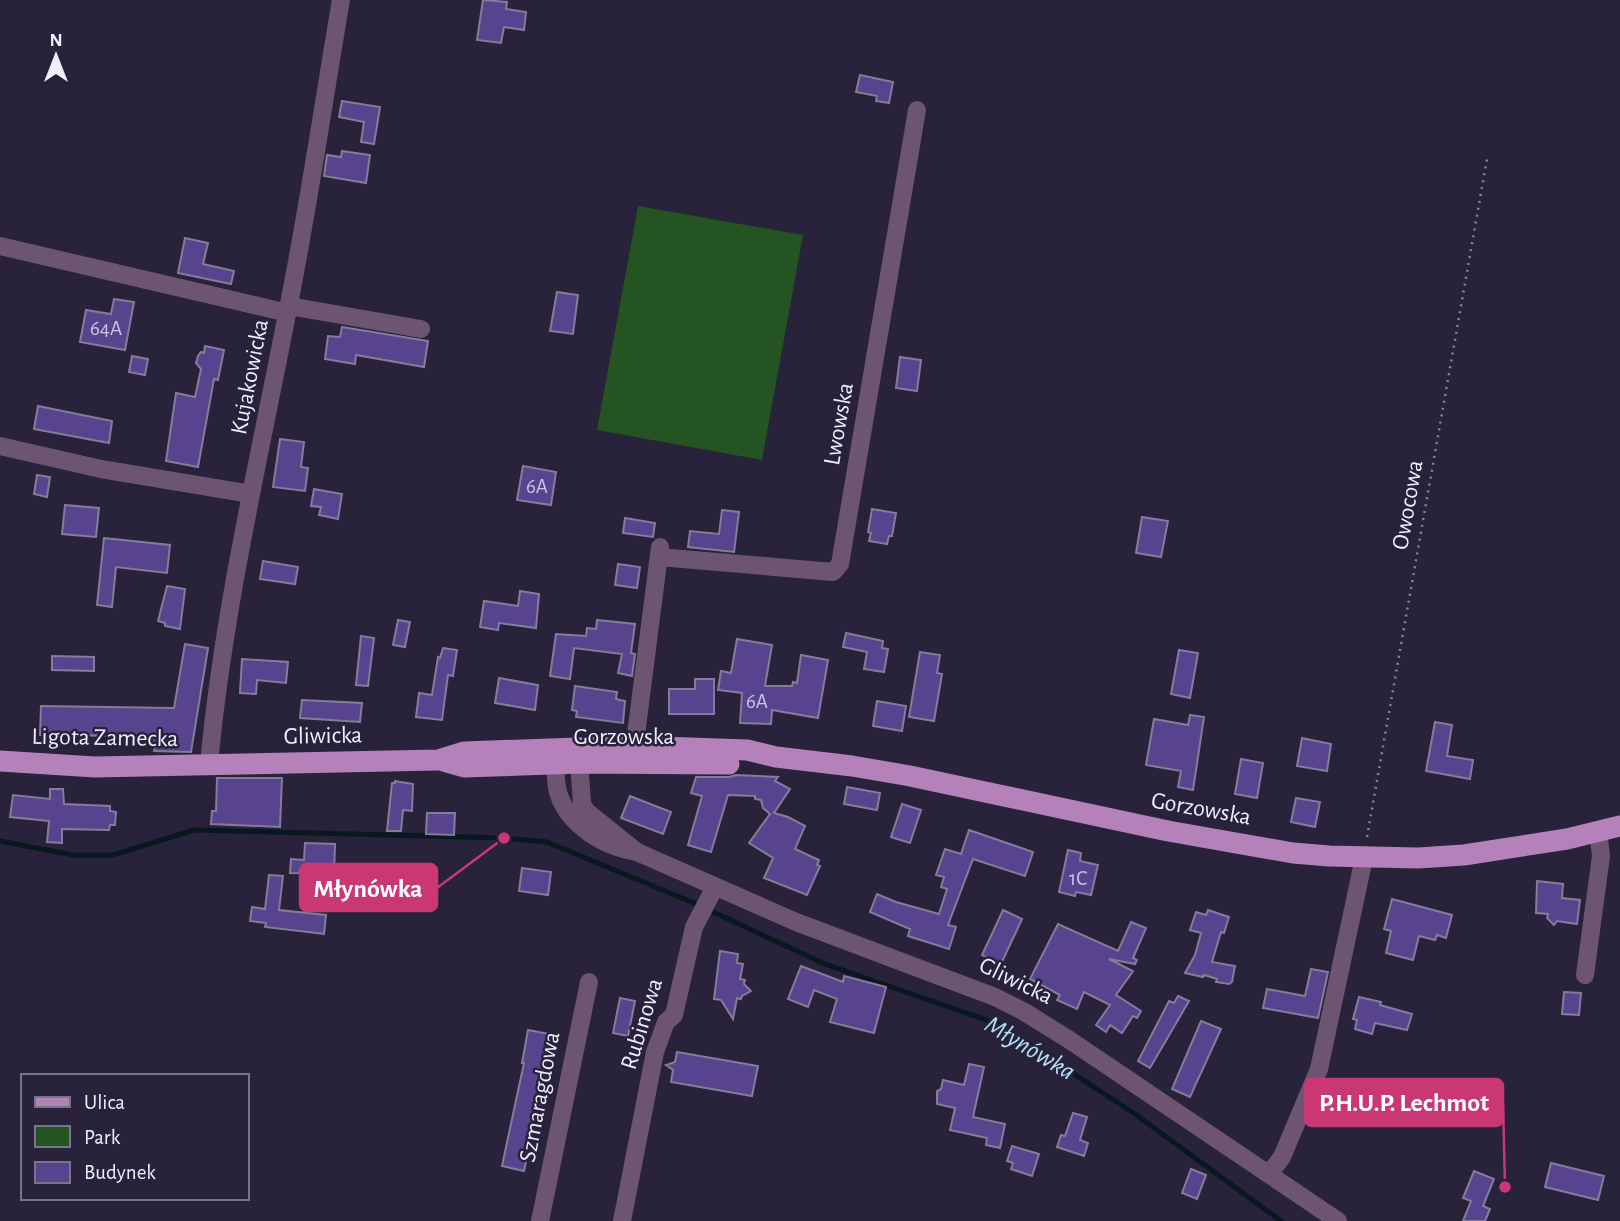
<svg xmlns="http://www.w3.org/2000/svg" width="1620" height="1221" font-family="'Alegreya Sans',sans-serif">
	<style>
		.green { fill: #235421 }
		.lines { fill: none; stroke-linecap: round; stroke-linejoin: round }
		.stream { stroke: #09171e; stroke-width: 5 }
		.building { fill: #58448e; stroke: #837d9a; stroke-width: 2 }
		.path { stroke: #8a859a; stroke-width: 2.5; stroke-dasharray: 2 5; stroke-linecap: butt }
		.minor { stroke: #6d5571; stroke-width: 18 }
		.major { stroke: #b481bb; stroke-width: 21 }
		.labels { text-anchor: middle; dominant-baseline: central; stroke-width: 5; stroke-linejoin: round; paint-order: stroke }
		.number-label { font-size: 21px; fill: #cbc4e3 }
		.street-label { font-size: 24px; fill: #f1eeff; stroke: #28223a }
		.water-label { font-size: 26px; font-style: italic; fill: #b2e2fa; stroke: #28223a }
		.leader { fill: none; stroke: #c93874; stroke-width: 2.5 }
		.callout-dot { fill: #c93874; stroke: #28223a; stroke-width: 2.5 }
		.callout { fill: #c93874; stroke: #c93874; stroke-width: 2.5 }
		.callout-label { font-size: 26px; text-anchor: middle; font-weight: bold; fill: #fff }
	</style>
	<rect width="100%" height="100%" fill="#28223a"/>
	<path class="green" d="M638,206L803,235L762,460L597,430Z"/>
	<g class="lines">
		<path class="stream" d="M0,841L73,855H113L194,830L504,838L547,842L694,903
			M713,912L825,964L998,1024L1135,1114L1281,1221"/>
	</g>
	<path class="building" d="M483,0L507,2L506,9L526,12L524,30L504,27L501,43L477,40Z
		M860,75L893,82L889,103L876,101L877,96L856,92Z
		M342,101L380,107L374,144L361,142L364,122L339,117Z
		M342,151L370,155L366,183L324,176L327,155L341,157Z
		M185,238L208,243L203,264L234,271L231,284L178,273Z
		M557,292L578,295L573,334L550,331Z
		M114,299L134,302L125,350L80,342L86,310L111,314Z
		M342,327L428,341L424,367L356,355L355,364L325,359L328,336L340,337Z
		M205,346L224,350L218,380L214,379L198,467L166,461L176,393L195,397L201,369L196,363L198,356L201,352L204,353Z
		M132,356L148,359L145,375L129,372Z
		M900,357L921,360L917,391L896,388Z
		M38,406L112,421L109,443L34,429Z
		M280,439L304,442L301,467L308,468L305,491L273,487Z
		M523,466L556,472L551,505L517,500Z
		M37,475L50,477L47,497L34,494Z
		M314,489L342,494L338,519L319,515L321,507L311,506Z
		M65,505L99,508L96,537L62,534Z
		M872,509L896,513L892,536H889L887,544L869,541L871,533L868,532Z
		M722,510L739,512L734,552L688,547L690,531L719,534Z
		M1142,517L1168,521L1161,557L1136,553Z
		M625,518L655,523L653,537L623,533Z
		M104,538L170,545L167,573L116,567L112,607L97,605Z
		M263,561L298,567L295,584L260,579Z
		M618,564L640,567L637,588L615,585Z
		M167,586L185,589L180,629L165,626V623L158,621Z
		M520,591L539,594L536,628L499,623L498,630L480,627L484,601L518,606Z
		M398,620L410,622L405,647L393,645Z
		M597,620L635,624L631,653L635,654L632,676L618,673L622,654L574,648L570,679L550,676L556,634L586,636L587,628L596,629Z
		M846,633L883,641L882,648L888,649L884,672L864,669L867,652L843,647Z
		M361,636L374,638L368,686L356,685Z
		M737,639L772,645L765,686H792L793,682L797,683L801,655L828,660L818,718L772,710L771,724L740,723L742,693L718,690L721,671L731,673Z
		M185,644L208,648L191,752L154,751L155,745L130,743V736L40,735L41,706L174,708Z
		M443,648L457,650L453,676L448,675L442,720L416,717L419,693L432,695L438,657L440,658Z
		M1179,650L1198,653L1190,698L1171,694Z
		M920,652L940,655L937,673L942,674L934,721L909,717Z
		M52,656L94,657V671L52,670Z
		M242,659L288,662L286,683L257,680L256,694L240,693Z
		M499,678L538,685L535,710L495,703Z
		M695,679H714V714H669V689H695Z
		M575,686L617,692L616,699L625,701L623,723L576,717L577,711L572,710Z
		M302,700L362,703L360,722L300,718Z
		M877,701L906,706L902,731L873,726Z
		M1190,715L1204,717L1193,790L1178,787L1181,771L1146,765L1154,719L1188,725Z
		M1435,722L1452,725L1447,756L1473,760L1470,779L1426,771Z
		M1302,738L1331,744L1327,771L1297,766Z
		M1241,759L1263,763L1257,798L1235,794Z
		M736,775L778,777L775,781L790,789L774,813L788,817L805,826L795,849L819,860L817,865L820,866L807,895L764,878L773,858L749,843L770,814L763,808L761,800L755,799V796L728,795L711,852L688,845L702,796L691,793L696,777H729Z
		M217,778H282L280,827L211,824L212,811H216Z
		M395,781L413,784L412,811L403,810L401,831H387L392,783H395Z
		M847,787L880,793L877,810L844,804Z
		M50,789H63L64,804L110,806V811L116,812L115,825H110L109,830L62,829V843L47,842L49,821L10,817L13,795L50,799Z
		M630,796L671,812L663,834L621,818Z
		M1296,798L1320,802L1315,827L1291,822Z
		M902,804L921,810L910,843L891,837Z
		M427,813H455L454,835L426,834Z
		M969,830L1033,852L1025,876L973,859L948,925L956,927L949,949L908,936L910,929L870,912L877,894L896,902L939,914L947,889L941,887L944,877L936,875L945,849L961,854Z
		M305,843L335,844L334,874L290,873L291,859L304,860Z
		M1068,850L1081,853L1080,861L1098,865L1091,895L1076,892L1075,896L1059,892Z
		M522,868L551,872L548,895L519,891Z
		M269,875L283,876L279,910L326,915L324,934L265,927L266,923L250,921L252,907L265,909Z
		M1537,881L1563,884L1562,898L1580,900L1577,924L1557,921L1554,925L1547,918L1548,914L1536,913Z
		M1392,899L1452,915L1446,938L1437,935L1435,940L1419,936L1413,960L1386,953L1391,931L1384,929Z
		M1003,910L1022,919L1001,964L982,955Z
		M1208,910L1229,917L1224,933L1221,932L1212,962L1235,966L1232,982L1229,984L1216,982L1217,979L1204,975L1203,977L1185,973L1195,955L1201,933L1190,930L1196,912L1206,915Z
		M1131,922L1146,928L1133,958L1137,960L1135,964L1109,959L1133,971L1116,995L1141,1011L1137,1018L1133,1016L1122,1033L1110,1025L1106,1032L1096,1025L1110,1005L1084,992L1077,1009L1057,1000L1060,995L1030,979L1058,924L1118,951Z
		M720,951L738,954L737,963L743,964L740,979L745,980L744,984L751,991L742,996L741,999L737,998L733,1019L721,1000L714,999Z
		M801,966L843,982L844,976L886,987L874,1033L830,1022L837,999L814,990L808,1007L788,999Z
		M1311,969L1328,972L1318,1018L1263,1008L1267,989L1305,996Z
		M1564,992L1581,993L1579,1015L1562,1014Z
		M1178,996L1189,1001L1150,1068L1138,1061L1169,1001L1174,1003Z
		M1359,997L1381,1002L1380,1005L1412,1014L1407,1030L1375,1023L1372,1034L1355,1029L1357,1020L1353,1019Z
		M620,998L635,1001L628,1036L613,1033Z
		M1201,1021L1221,1029L1190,1097L1172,1089Z
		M528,1030L555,1035L551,1056L547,1055L537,1115H533L528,1143H530L524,1171L502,1166L524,1063H522Z
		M677,1052L758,1066L752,1096L671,1082L673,1070L666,1065L675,1062Z
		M969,1064L984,1067L973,1117L1005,1124L1000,1148L986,1145L987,1138L950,1130L955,1108L937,1104V1091L941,1089L943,1080L964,1085Z
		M1073,1113L1087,1117L1080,1140L1088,1143L1084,1156L1057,1147L1061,1135L1065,1136Z
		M1012,1146L1039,1154L1032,1176L1011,1169L1013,1163L1007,1161Z
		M1551,1163L1604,1176L1598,1200L1545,1187Z
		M1191,1169L1206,1175L1197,1199L1182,1193Z
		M1474,1171L1494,1179L1483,1206L1490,1209L1485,1221H1463L1471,1201L1463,1198Z"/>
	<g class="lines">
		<path class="path" d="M1367,837L1487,159"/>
		<path class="minor" d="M0,246L288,313
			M289,306L421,329
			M0,446L101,469L251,494
			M659,557L833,572L840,564L917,110
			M633,758L660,547
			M209,764C223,613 258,464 287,314C308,210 323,105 341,0
			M637,852L586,811L582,803L579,763L566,749C563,753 558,758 556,763C555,767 556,775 556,779C558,820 601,846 637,852L796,922L995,997L1023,1011L1068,1039L1338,1221
			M1585,975L1601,856L1598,831
			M1269,1174L1282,1157L1319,1069L1364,858
			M540,1221L589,982
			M622,1221L655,1052L666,1022L674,1015L694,927L715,887"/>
		<path class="major" d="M0,761L95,767L438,760L464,752L633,746L747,750L776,757L852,766L910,776L1168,831L1293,853L1329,856L1418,858L1464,855L1567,839L1620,826
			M443,761L464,767L579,763L729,764"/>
	</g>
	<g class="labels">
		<g class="number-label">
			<text x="106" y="328">64A</text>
			<text x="537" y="486">6A</text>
			<text x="757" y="701">6A</text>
			<text x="1078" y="878">1C</text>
		</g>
		<g class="street-label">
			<text transform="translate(250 377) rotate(-79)">Kujakowicka</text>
			<text transform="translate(839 424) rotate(-80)">Lwowska</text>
			<text transform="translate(1408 505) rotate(-80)">Owocowa</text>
			<text transform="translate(323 736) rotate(-1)">Gliwicka</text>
			<text x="624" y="737">Gorzowska</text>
			<text transform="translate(105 738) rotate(1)">Ligota Zamecka</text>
			<text transform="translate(1201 809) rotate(10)">Gorzowska</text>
			<text transform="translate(1016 981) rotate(26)">Gliwicka</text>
			<text transform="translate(642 1024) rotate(-73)">Rubinowa</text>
			<text transform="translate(540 1097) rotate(-79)">Szmaragdowa</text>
		</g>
		<g class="water-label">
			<text transform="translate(1030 1048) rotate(31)">Młynówka</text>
		</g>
	</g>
	<path class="leader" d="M504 838L437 888M1505 1187L1503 1102"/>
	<g class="callout-dot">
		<circle cx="504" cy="838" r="7"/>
		<circle cx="1505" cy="1187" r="7"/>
	</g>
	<g class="callout">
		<rect x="300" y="864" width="137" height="47" rx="7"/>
		<rect x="1305" y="1079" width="198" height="47" rx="7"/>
	</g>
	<g class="callout-label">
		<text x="368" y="897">Młynówka</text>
		<text x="1404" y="1111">P.H.U.P. Lechmot</text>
	</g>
	<rect x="21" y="1074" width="228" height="126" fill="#28223a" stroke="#787489" stroke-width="2"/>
	<rect x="35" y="1097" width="35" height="10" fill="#b481bb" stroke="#787489" stroke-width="2"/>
	<text x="84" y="1109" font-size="21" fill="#f1eeff">Ulica</text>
	<rect x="35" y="1126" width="35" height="21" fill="#235421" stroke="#787489" stroke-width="2"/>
	<text x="84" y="1144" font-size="21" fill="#f1eeff">Park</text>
	<rect x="35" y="1162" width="35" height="21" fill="#58448e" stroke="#787489" stroke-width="2"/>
	<text x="84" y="1179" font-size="21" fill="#f1eeff">Budynek</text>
	<g transform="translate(56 56)" stroke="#28223a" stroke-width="5" paint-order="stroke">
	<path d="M0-5L12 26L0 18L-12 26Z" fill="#f1eeff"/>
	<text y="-10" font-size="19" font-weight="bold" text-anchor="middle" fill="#f1eeff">N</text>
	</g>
</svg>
